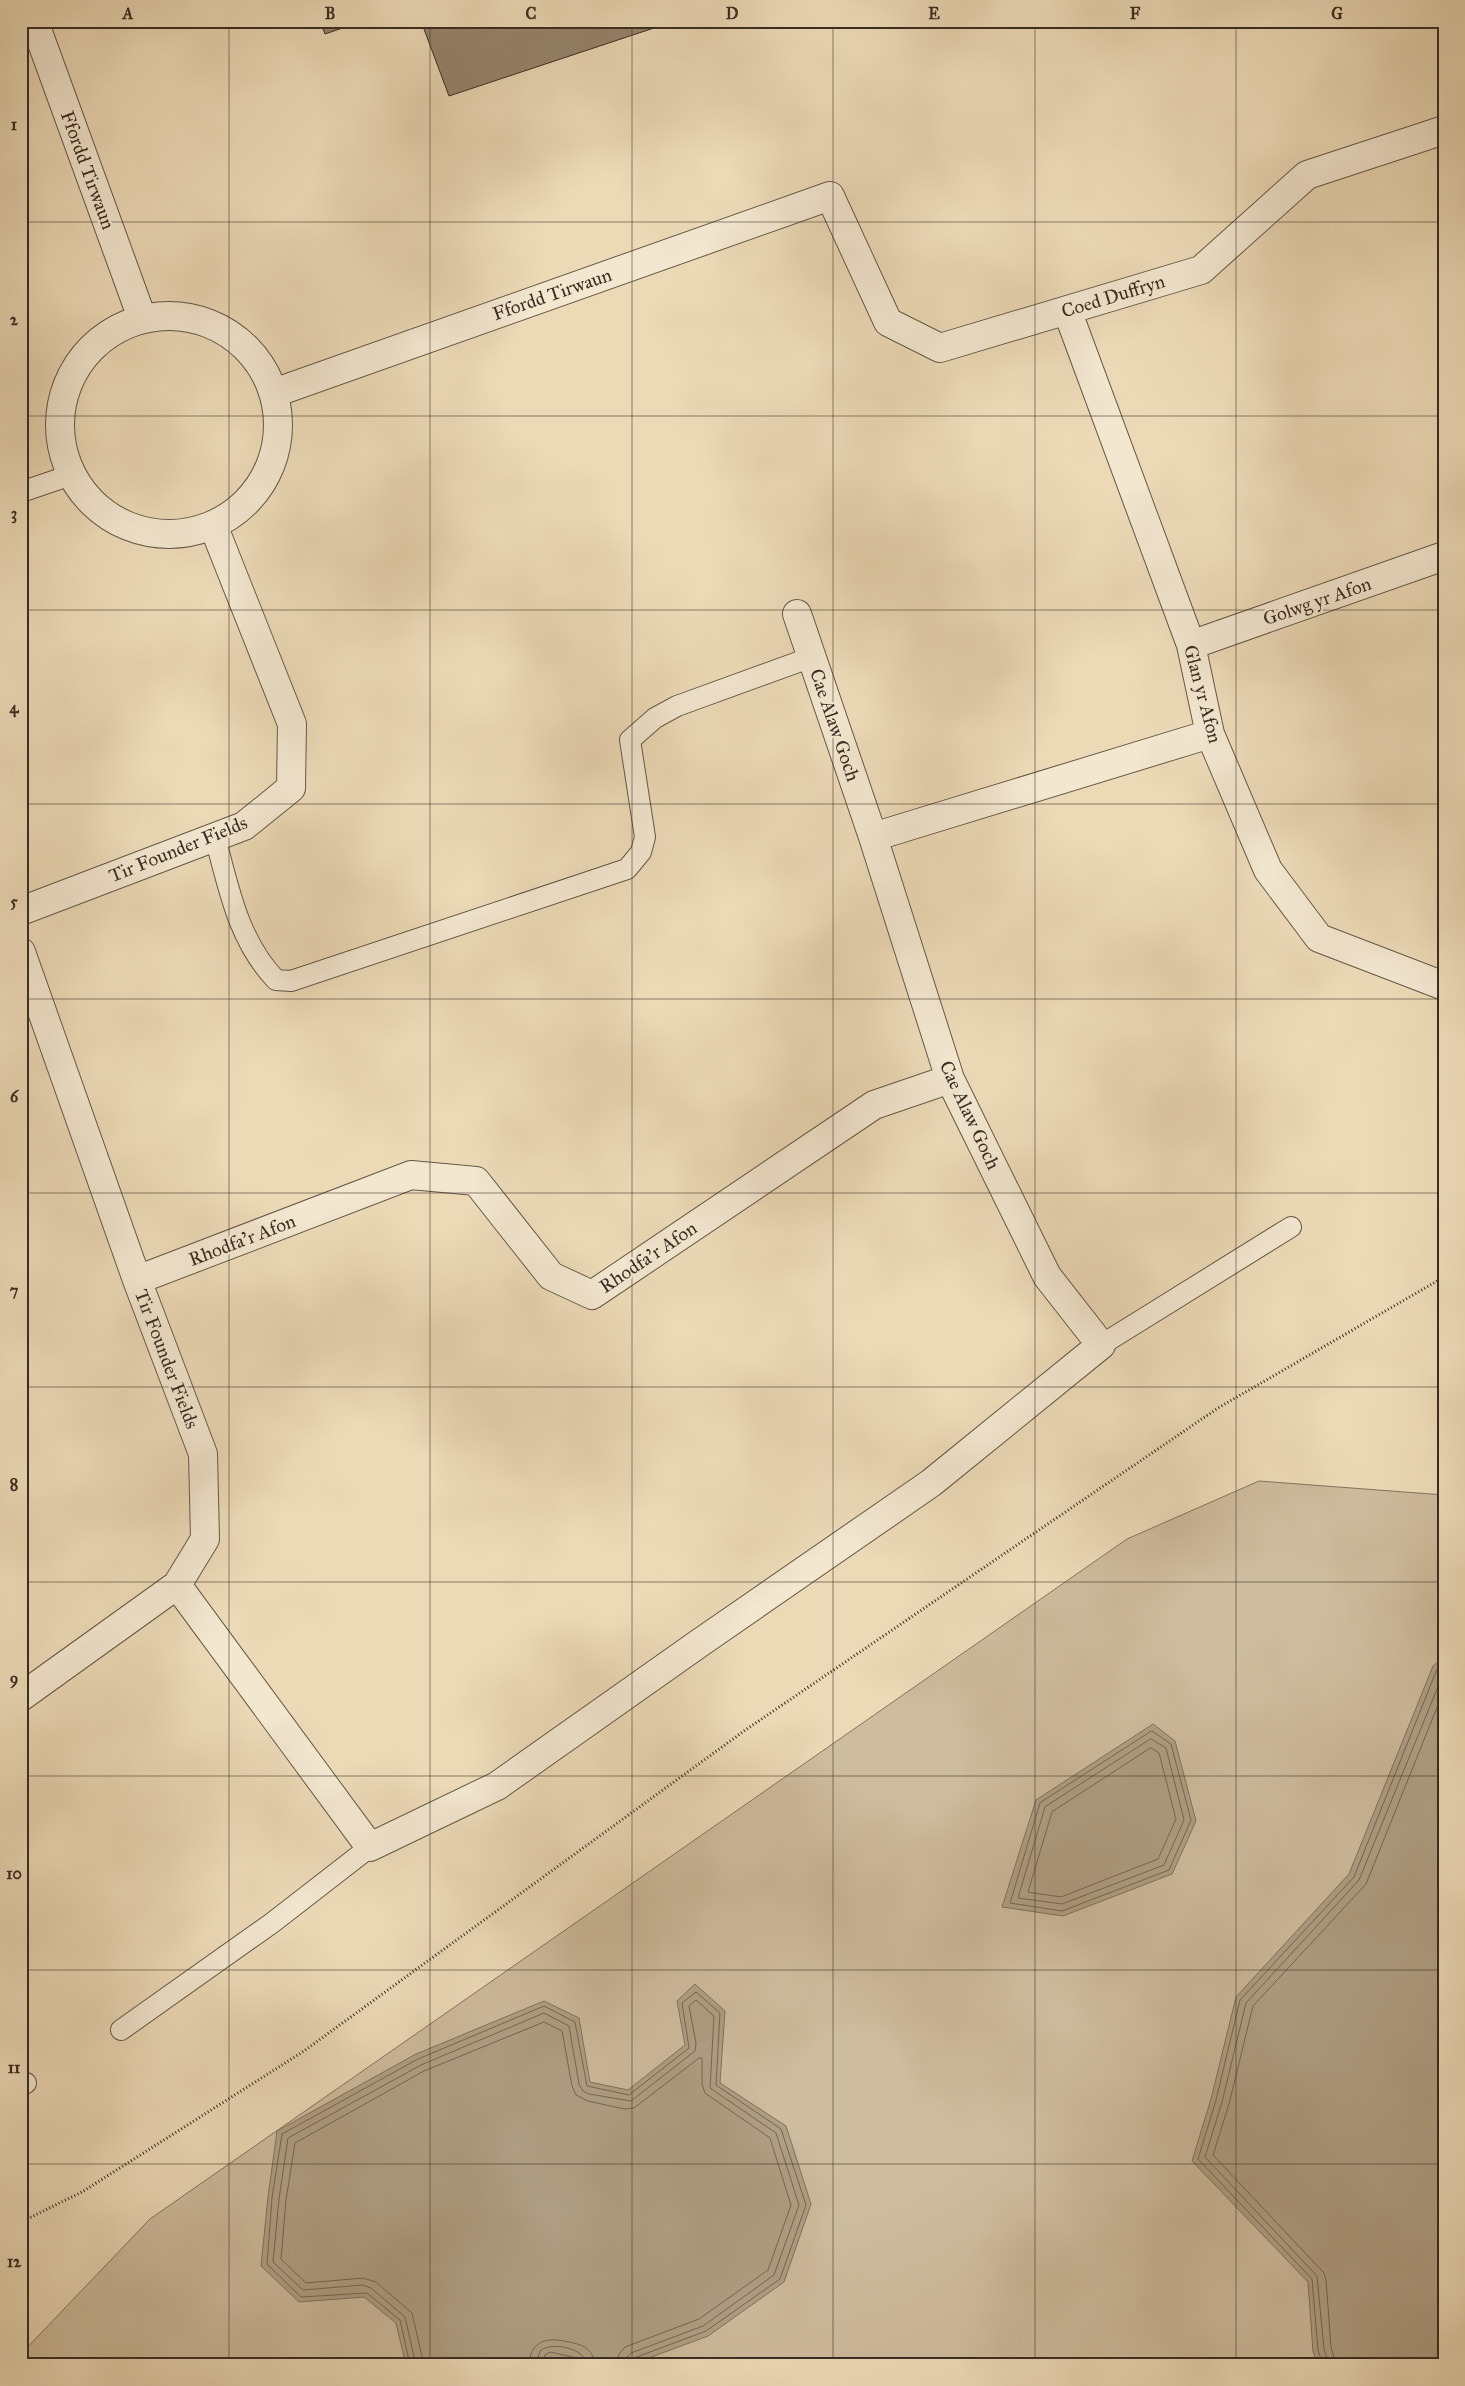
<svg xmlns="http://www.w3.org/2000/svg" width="1465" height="2386" font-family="'IM FELL Great Primer',serif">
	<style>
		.green { fill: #cebc9e; stroke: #847460 }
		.water { fill: #af9f84; stroke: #80715d }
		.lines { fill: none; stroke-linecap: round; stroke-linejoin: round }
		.shore { stroke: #746653; stroke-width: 1 }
		.building { fill: #96866f; stroke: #392c22 }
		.lane-casing { stroke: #665847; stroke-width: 22 }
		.street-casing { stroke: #665847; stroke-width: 30 }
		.path { stroke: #392c22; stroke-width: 3; stroke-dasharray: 1 2.5; stroke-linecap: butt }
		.lane { stroke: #f3e7d0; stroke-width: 20 }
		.street { stroke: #f3e7d0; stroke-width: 28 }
		.grid { fill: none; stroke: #392c22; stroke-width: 1; stroke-opacity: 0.55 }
		.labels { text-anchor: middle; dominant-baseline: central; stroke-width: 4.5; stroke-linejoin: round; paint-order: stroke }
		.street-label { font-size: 19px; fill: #392c22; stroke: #f3e7d0 }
		.neatline { fill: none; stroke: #392c22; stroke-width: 2 }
		.grid-label { font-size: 16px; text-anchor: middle; font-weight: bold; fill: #392c22 }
	</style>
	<rect width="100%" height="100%" fill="#ecdab7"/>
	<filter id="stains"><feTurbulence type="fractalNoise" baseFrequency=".004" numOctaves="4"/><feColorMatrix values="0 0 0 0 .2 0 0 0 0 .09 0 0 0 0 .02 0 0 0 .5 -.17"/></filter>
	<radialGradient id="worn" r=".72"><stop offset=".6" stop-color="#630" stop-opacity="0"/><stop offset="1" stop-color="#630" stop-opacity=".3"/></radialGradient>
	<path class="green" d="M1259,1481L1444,1495V2365H21V2354L150,2219L1127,1539Z"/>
	<path class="water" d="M1444,1657V2365H1318L1313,2352L1308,2282L1192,2161L1211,2099L1236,1997L1349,1874L1433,1666Z
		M1153,1724L1175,1741L1196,1821L1172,1874L1063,1916L1002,1907L1036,1800Z
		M695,1984L725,2011L720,2083L786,2126L811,2204L784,2282L708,2336L630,2365H586L550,2357L547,2365H406L396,2323L364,2297L299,2302L261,2266L268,2197L277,2131L416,2054L544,2001L579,2018L590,2082L628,2090L685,2045L677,2001Z"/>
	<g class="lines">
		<path class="shore" d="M1152,1731L1171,1744L1191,1820L1169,1870L1062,1911L1010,1903L1040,1803Z
			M1151,1739L1166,1748L1184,1820L1164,1865L1062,1904L1018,1898L1045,1807Z
			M1151,1748L1159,1753L1176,1819L1158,1859L1061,1897L1028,1892L1052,1812Z
			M410,2365L400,2320L367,2293L301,2297L267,2264L272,2198L282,2134L418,2059L544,2006L575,2022L587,2086L629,2095L689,2048L682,2003L696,1992L720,2013L716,2085L781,2129L806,2205L780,2279L706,2331L634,2358L631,2365
			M416,2365L405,2317L371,2288L363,2285L303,2290L273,2262L279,2199L288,2138L421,2065L544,2013L569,2026L579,2084L583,2091L589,2094L631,2101L695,2051L696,2043L689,2006L696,2000L714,2016L710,2088L776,2133L799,2205L774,2275L703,2326L631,2353L626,2358L624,2365
			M424,2365L412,2313L376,2282L363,2278L306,2283L281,2259L286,2200L295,2143L424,2071L544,2022L562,2031L572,2086L576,2095L588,2101L624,2109L634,2108L699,2058H702V2084L705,2093L770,2138L791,2205L768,2270L699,2319L625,2347L619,2354L617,2365
			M529,2365C530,2343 544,2337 564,2341C579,2344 594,2346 594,2365
			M536,2365L540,2351C551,2341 586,2348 587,2365
			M543,2365L545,2355L550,2352L577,2358L581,2365
			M1323,2365L1318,2350L1312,2279L1198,2159L1216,2100L1240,2000L1354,1877L1437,1669L1444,1664
			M1329,2365L1324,2349L1317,2276L1205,2157L1222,2102L1246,2003L1359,1880L1444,1672
			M1336,2365L1331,2347L1326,2280L1324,2273L1213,2155L1229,2104L1253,2006L1366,1884L1444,1690"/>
	</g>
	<path class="building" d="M320,21H363L325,34Z
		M421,21H675L449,96Z"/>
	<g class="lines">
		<g class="lane-casing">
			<path id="lane" d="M21,492L71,475
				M215,837C229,889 238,940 276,980L291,981L627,869L641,852L645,837L630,740L655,718L677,706L812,657
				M1101,1345L1291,1227
				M121,2030L272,1923L370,1847
				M21,2086L26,2083"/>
		</g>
		<g class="street-casing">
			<path id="street" d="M34,21L142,318
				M1067,310L1191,645L1210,734L1268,870L1319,938L1444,986
				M60 425a109 109 0 1 1 218 0a109 109 0 1 1-218 0Z
				M274,393L830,196L888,322L940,348L1201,270L1307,175L1444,130
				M1191,645L1444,556
				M873,837L1210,734
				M21,911L244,826L291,788L292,724L213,525
				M21,952L137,1280L203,1454L205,1539L177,1585L21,1697
				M137,1280L411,1175L476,1181L551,1276L592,1295L874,1105L950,1079
				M177,1585L370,1847L497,1786L701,1642L931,1483L1101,1345L1047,1276L950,1079L873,837L797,614"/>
		</g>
		<path class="path" d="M21,2222L82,2192L304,2051L744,1731L1218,1408L1444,1277"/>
		<use href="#lane" class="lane"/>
		<use href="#street" class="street"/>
	</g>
	<path class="grid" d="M229,21V2365M430,21V2365M632,21V2365M833,21V2365M1035,21V2365M1236,21V2365M21,222H1444M21,416H1444M21,610H1444M21,804H1444M21,999H1444M21,1193H1444M21,1387H1444M21,1582H1444M21,1776H1444M21,1970H1444M21,2164H1444"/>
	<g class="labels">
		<g class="street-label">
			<text transform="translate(88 170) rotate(70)">Ffordd Tirwaun</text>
			<text transform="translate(552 294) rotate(-19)">Ffordd Tirwaun</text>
			<text transform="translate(1113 296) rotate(-17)">Coed Duffryn</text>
			<text transform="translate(1317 601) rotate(-19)">Golwg yr Afon</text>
			<text transform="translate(1203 694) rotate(75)">Glan yr Afon</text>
			<text transform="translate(835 725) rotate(71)">Cae Alaw Goch</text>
			<text transform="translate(178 849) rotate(-22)">Tir Founder Fields</text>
			<text transform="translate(970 1115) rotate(65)">Cae Alaw Goch</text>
			<text transform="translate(242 1240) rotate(-21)">Rhodfa'r Afon</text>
			<text transform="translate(648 1257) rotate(-34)">Rhodfa'r Afon</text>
			<text transform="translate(167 1359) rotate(69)">Tir Founder Fields</text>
		</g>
	</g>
	<rect width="1465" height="2386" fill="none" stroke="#ecdab7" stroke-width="55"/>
	<rect x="28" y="28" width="1410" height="2330" class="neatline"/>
	<g class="grid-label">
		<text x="128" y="19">A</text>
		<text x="330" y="19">B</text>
		<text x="531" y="19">C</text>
		<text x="732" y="19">D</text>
		<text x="934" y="19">E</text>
		<text x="1135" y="19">F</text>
		<text x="1337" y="19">G</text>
		<text x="14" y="130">1</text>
		<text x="14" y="325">2</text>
		<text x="14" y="519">3</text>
		<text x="14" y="713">4</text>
		<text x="14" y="907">5</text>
		<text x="14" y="1102">6</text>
		<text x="14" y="1296">7</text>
		<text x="14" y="1490">8</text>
		<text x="14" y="1684">9</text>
		<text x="14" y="1879">10</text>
		<text x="14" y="2073">11</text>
		<text x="14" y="2267">12</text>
	</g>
	<rect width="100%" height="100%" filter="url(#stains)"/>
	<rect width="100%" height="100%" fill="url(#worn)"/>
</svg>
